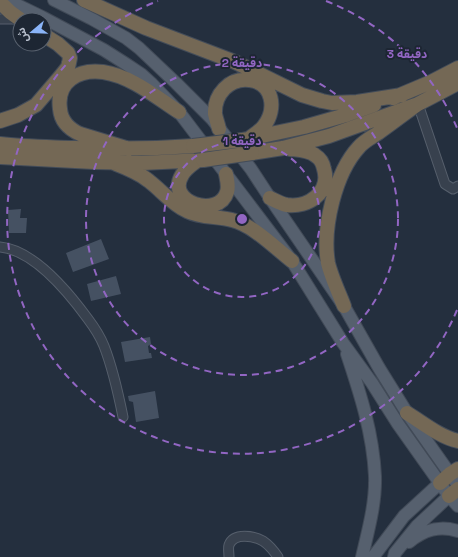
<svg xmlns="http://www.w3.org/2000/svg" width="458" height="557" font-family="'Space Grotesk','Noto Sans Arabic',sans-serif">
	<style>
		.building { fill: #455162 }
		.lines { fill: none; stroke-linecap: round; stroke-linejoin: round }
		.minor-casing { stroke: #565f6c; stroke-width: 11 }
		.major-casing { stroke: #414a57; stroke-width: 14 }
		.highway-casing { stroke: #434c59; stroke-width: 16 }
		.minor { stroke: #38414e; stroke-width: 9 }
		.major { stroke: #56606e; stroke-width: 12 }
		.highway { stroke: #746855; stroke-width: 14 }
		.highway-bridge-casing { stroke: #434c59; stroke-width: 16; stroke-linecap: butt }
		.highway-bridge { stroke: #746855; stroke-width: 14 }
		.ring { fill: none; stroke: #9266c3; stroke-width: 2; stroke-dasharray: 7 5 }
		.centre { fill: #9266c3; stroke: #1d2633; stroke-width: 2 }
		.ring-label { font-size: 12px; text-anchor: middle; font-weight: bold; fill: #9266c3; stroke: #1d2633; stroke-width: 4; stroke-linejoin: round; paint-order: stroke }
	</style>
	<rect width="100%" height="100%" fill="#242f3e"/>
	<path class="building" d="M21,209L20,218H27L26,233H9L8,210Z
		M101,239L109,259L73,272L66,253Z
		M116,276L121,294L91,301L87,284Z
		M150,337L151,344L148,346L149,353H151L152,358L125,362L121,342Z
		M155,391L159,418L136,422L133,402L129,401L128,396Z"/>
	<g class="lines">
		<g class="minor-casing">
			<path id="minor" d="M0,19H19
				M418,104L445,184L453,189L458,186
				M0,247C34,250 69,293 88,319C94,327 100,336 104,346C113,369 118,392 123,417
				M229,557C229,553 228,548 229,545C234,532 254,536 263,541C269,545 274,551 278,557"/>
		</g>
		<g class="major-casing">
			<path id="major" d="M7,0L42,17L104,50L126,64L141,74L152,84L179,112L292,261L343,343L372,383L398,424L449,496L458,506
				M54,0L92,19L126,38L139,48L176,83L212,119L251,169L270,198L344,306L379,368L407,413L450,474L458,485
				M347,354C360,393 373,433 375,476C376,503 368,531 362,557
				M409,542C424,530 439,525 458,531
				M373,557L404,516L440,483
				M394,557L395,553L417,526L449,496"/>
		</g>
		<g class="highway-casing">
			<path id="highway" d="M84,0L146,28L235,62L302,95L322,101L332,103L357,102L402,95
				M0,2L10,12L21,20
				M393,98L431,82L458,68
				M0,121L18,115L36,105L60,77L68,67L69,63L70,58L68,53L58,44L44,35
				M219,129C218,124 216,119 215,114C214,95 229,77 250,80C273,83 277,109 264,126C260,131 255,134 250,138
				M242,140L304,127L346,115L374,105
				M0,144C24,147 49,147 74,148C114,149 153,149 193,146
				M129,149L80,134C69,129 61,121 60,109C56,81 79,69 103,72C131,76 156,97 179,112
				M252,153L283,148L329,136L418,104L458,83
				M0,157L94,162L142,163L203,160
				M198,160C193,164 186,168 182,175C165,203 219,219 227,192C229,186 227,180 226,174
				M111,162C124,167 138,172 149,181C162,191 172,204 187,211C201,218 217,216 232,220C253,225 274,247 292,261
				M270,198C276,201 281,204 287,205C308,208 331,192 324,169C323,164 321,159 316,156C309,150 299,150 290,149
				M344,306C339,293 331,276 328,263C322,228 335,173 359,147C364,141 372,137 378,133C392,123 405,113 418,104
				M407,413C423,423 440,437 458,441
				M440,483L450,474L458,469
				M449,496L458,489"/>
		</g>
		<use href="#minor" class="minor"/>
		<use href="#major" class="major"/>
		<use href="#highway" class="highway"/>
		<g class="highway-bridge-casing">
			<path id="highway-bridge" d="M193,146L242,140
				M203,160L252,153"/>
		</g>
		<use href="#highway-bridge" class="highway-bridge"/>
	</g>
	<g class="ring">
		<circle cx="242" cy="219" r="78"/>
		<circle cx="242" cy="219" r="156"/>
		<path d="M457 310A234 234 0 1 1 158 1M326 1A234 234 0 0 1 457 128"/>
	</g>
	<circle cx="242" cy="219" r="6" class="centre"/>
	<g class="ring-label">
		<text x="407" y="58">3 دقيقة</text>
		<text x="242" y="67">2 دقيقة</text>
		<text x="242" y="145">1 دقيقة</text>
	</g>
	<g transform="translate(32 32) rotate(251)"><circle r="19" fill="#1d2633" stroke="#59626f"/>
	<path d="M0-3L7 15L0 10L-7 15Z" fill="#8ab4f8"/>
	<text y="-6" font-size="11" font-weight="bold" text-anchor="middle" fill="#b4bcc9">ش</text>
	</g>
</svg>
